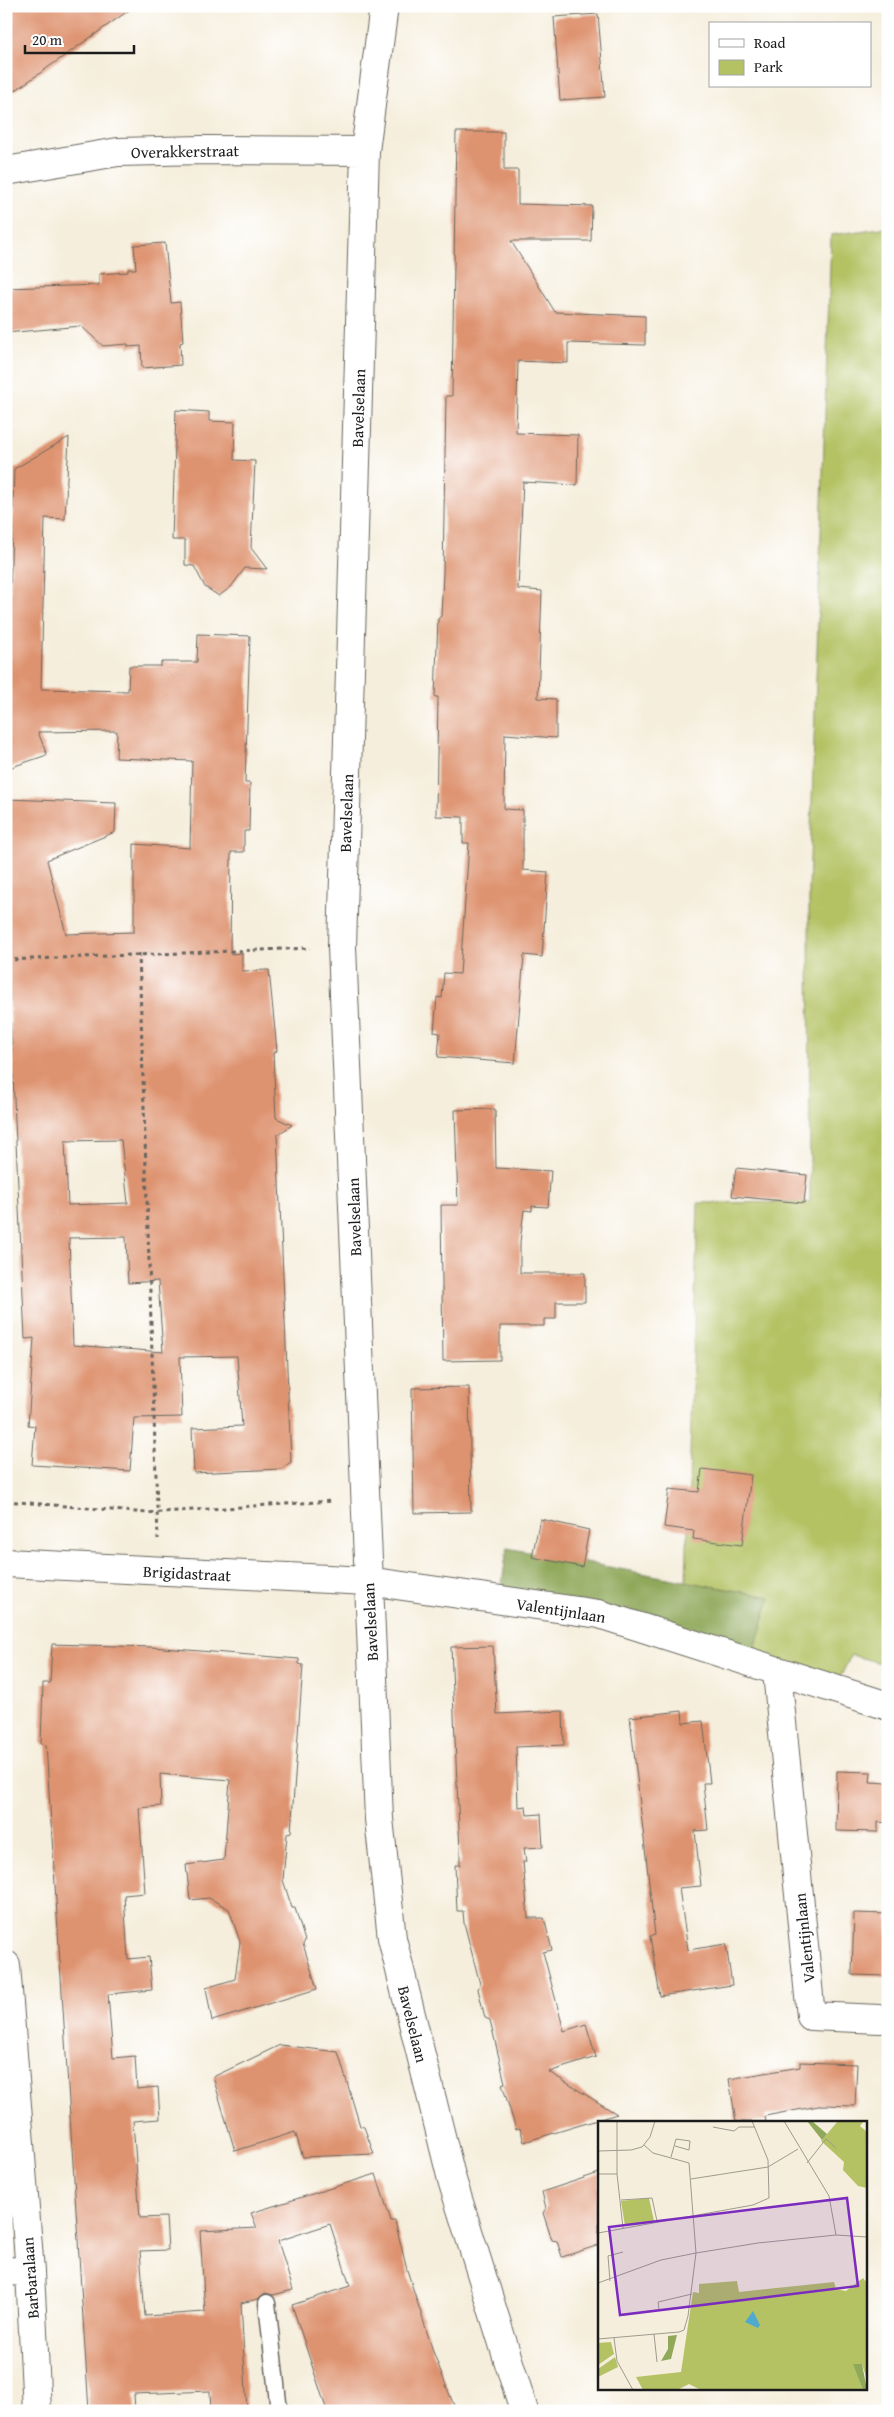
<svg xmlns="http://www.w3.org/2000/svg" width="894" height="2417" font-family="'Gentium Book Plus',serif">
	<style>
		.green { fill: #b4c264; stroke: #686f40 }
		.forest { fill: #8fa85a; stroke: #56623b }
		.building { fill: #de936f; fill-rule: evenodd }
		.lines { fill: none; stroke-linecap: round; stroke-linejoin: round }
		.service-casing { stroke: #68665f; stroke-width: 19 }
		.minor-casing { stroke: #68665f; stroke-width: 30 }
		.path { stroke: #68665f; stroke-width: 3; stroke-dasharray: 4 4; stroke-linecap: butt }
		.service { stroke: #fff; stroke-width: 16 }
		.minor { stroke: #fff; stroke-width: 28 }
		.labels { text-anchor: middle; dominant-baseline: central; stroke-width: 4; stroke-linejoin: round; paint-order: stroke }
		.street-label { font-size: 16px; fill: #1c1c1c; stroke: #fff }
		.inset-road { fill: none; stroke: #9e9a8f; stroke-width: 1 }
		.view { fill: #7b2cbf; fill-opacity: 0.15; stroke: #7b2cbf; stroke-width: 2.5 }
		.inset-edge { fill: none; stroke: #1c1c1c; stroke-width: 2.5 }
	</style>
	<rect width="100%" height="100%" fill="#fff"/>
	<filter id="ink" filterUnits="userSpaceOnUse"><feTurbulence type="fractalNoise" baseFrequency=".02" numOctaves="2"/><feDisplacementMap in="SourceGraphic" scale="10" xChannelSelector="R" yChannelSelector="G"/><feConvolveMatrix kernelMatrix="1 2 1 2 8 2 1 2 1" color-interpolation-filters="sRGB"/></filter>
	<filter id="wash" filterUnits="userSpaceOnUse"><feTurbulence type="fractalNoise" baseFrequency=".0096" numOctaves="4" result="noise"/><feDisplacementMap in="SourceGraphic" scale="20" xChannelSelector="R" yChannelSelector="G"/><feGaussianBlur stdDeviation="1.12" result="paint"/><feColorMatrix in="noise" values="0 0 0 0 0 0 0 0 0 0 0 0 0 0 0 0 0 1.4 0 .05"/><feComposite in="paint" operator="in"/></filter>
	<g filter="url(#wash)">
		<rect width="100%" height="100%" fill="#f5eedc"/>
		<path class="green" d="M888,227V1665L851,1655L839,1680L754,1652L770,1597L686,1582L698,1203L810,1202L809,890L831,235Z"/>
		<path class="forest" d="M507,1548L770,1597L754,1652L501,1591Z"/>
		<g id="blocks">
			<path class="building" d="M6,6H135L6,97Z
				M598,14L605,97L560,100L554,17Z
				M456,132H504V170H518V204L592,206L591,241H511L555,312L645,316V345L568,343V363L518,361L516,433L578,435L577,485L523,482L518,589L542,591L538,698L556,699V738L505,734L504,809L523,810V870L548,872L542,957L524,955L515,1063L438,1057L440,1033L434,1032L437,997L442,998L444,973L460,974L469,843H463V817L436,816L438,697H435L438,619L441,616L443,574L446,396H452Z
				M165,243L171,303L180,302L183,342L180,343L181,365L142,368L141,346L128,347V344L103,346L81,326L6,333V288L99,285V274L128,272V269H136L134,245Z
				M176,410L209,412V421L235,422L234,460L255,461L251,548L267,569L245,568L231,587L219,596L205,587L194,566L185,565V540H172Z
				M69,437L65,519L45,518L41,689L128,691L129,666H161V662H197L198,634L250,636L245,783H250L249,831H244V852H231L230,954L242,953V971L269,970L277,1051L273,1053L276,1118L292,1125L277,1135L291,1462L281,1469L194,1473L192,1428L242,1426L237,1356L180,1357L182,1417L134,1418L130,1471L32,1465L35,1426L28,1425L34,1338L25,1339L6,923V799L116,803L115,832L47,860L66,934L134,932V844L190,848L192,761L116,758L117,731L38,732L47,755L6,769V656L9,624L14,469ZM121,1140L128,1203L68,1205L65,1141ZM126,1237L128,1283L158,1281L163,1352L73,1345L69,1238Z
				M495,1109L496,1168L551,1171L548,1207L532,1206V1211L524,1210L520,1242V1273H585V1302H556V1319H544V1326H500V1360L443,1361L441,1205H458L455,1110Z
				M736,1168L807,1175L804,1203L732,1196Z
				M469,1387L471,1512L414,1513L412,1388Z
				M702,1469L751,1475L742,1545L693,1539L694,1531L664,1527L669,1489L699,1492Z
				M540,1519L589,1530L582,1567L532,1557Z
				M52,1644L151,1647L299,1659V1664L303,1665L291,1832L287,1834L283,1880L292,1908H295L305,1941L303,1944L317,1989L212,2021L206,1988L235,1979L240,1942L229,1909L209,1898L190,1900L186,1865L224,1860L230,1780L160,1774L161,1806L139,1808L145,1893L124,1895L128,1959L149,1957L152,1990L108,1994L113,2058L135,2056L137,2089L158,2087L160,2119L133,2121L140,2218L166,2217L167,2233L168,2250L140,2251L145,2316L205,2312L200,2231L257,2228L251,2213L376,2174L391,2221H395L407,2270L434,2354L456,2411H327L292,2305L350,2286L330,2224L278,2241L293,2290L273,2295L265,2293L258,2299L241,2303L247,2411H211L210,2391L134,2394L135,2411H89L46,1745L41,1744L43,1683H50Z
				M493,1646L497,1714L563,1711L564,1745L516,1747L518,1807L526,1806L527,1815L541,1814L543,1847L524,1848L526,1862H523L528,1918H544L552,1950L543,1952L564,2031L586,2024L596,2057L549,2072L617,2114L524,2142L520,2128L516,2129L502,2084L505,2083L490,2020L485,2018L478,1989L480,1984L464,1923L463,1911H457L455,1865H460V1852L451,1647Z
				M682,1711L683,1723L703,1721L710,1783H703L708,1830L695,1831L701,1886L679,1888L688,1950L726,1944L732,1985L660,1996L650,1936L655,1935L630,1717Z
				M837,1771L871,1772L870,1782L888,1783V1823L878,1822V1832L836,1831Z
				M854,1913L888,1914V1976L852,1975Z
				M280,2045L338,2052L360,2126L364,2127L374,2154L303,2157L295,2132L235,2151L213,2077Z
				M800,2062L857,2064L855,2106L824,2105L765,2116L766,2122H736L729,2079L800,2067Z
				M599,2173V2245L562,2257L557,2241L552,2240L543,2213L546,2208L542,2192Z"/>
		</g>
	</g>
	<g filter="url(#ink)">
		<use href="#blocks" fill-opacity="0" stroke="#68665f" stroke-width="1"/>
		<g class="lines">
			<g class="service-casing">
				<path id="service" d="M267,2303L279,2411"/>
			</g>
			<g class="minor-casing">
				<path id="minor" d="M384,6L365,151L342,947L379,1819L392,1938L452,2180L524,2411
					M6,171L118,152L202,150L365,151
					M6,1563L368,1581L599,1614L888,1706
					M777,1672L811,2016L880,2019
					M6,1965L30,2272L37,2411
					M6,2271L30,2272"/>
			</g>
			<path class="path" d="M139,953L158,1539
				M6,960L310,948
				M6,1501L147,1513L332,1501"/>
			<use href="#service" class="service"/>
			<use href="#minor" class="minor"/>
		</g>
	</g>
	<g class="labels">
		<g class="street-label">
			<text transform="translate(185 151) rotate(-1)">Overakkerstraat</text>
			<text transform="translate(358 408) rotate(-88)">Bavelselaan</text>
			<text transform="translate(346 813) rotate(-88)">Bavelselaan</text>
			<text transform="translate(354 1217) rotate(-92)">Bavelselaan</text>
			<text transform="translate(187 1573) rotate(3)">Brigidastraat</text>
			<text transform="translate(561 1610) rotate(9)">Valentijnlaan</text>
			<text transform="translate(370 1622) rotate(-93)">Bavelselaan</text>
			<text transform="translate(804 1938) rotate(-96)">Valentijnlaan</text>
			<text transform="translate(413 2024) rotate(76)">Bavelselaan</text>
			<text transform="translate(30 2278) rotate(-94)">Barbaralaan</text>
		</g>
	</g>
	<g transform="translate(598 2121)">
		<rect width="269" height="269" fill="#f5eedc"/>
		<path d="M240,0H266L262,5L269,11V67L260,65L245,49L246,41L223,20ZM51,77L56,100L27,105L23,80ZM265,157L269,162V259L264,243H256L265,269H103L91,263L79,269H45L38,256L83,251L95,171L101,172V163L139,160L141,171L236,161L238,168L248,170ZM13,221L16,233L0,244V222ZM17,236L20,246L0,256V248Z" fill="#b4c264"/>
		<path d="M209,0H214L229,13L224,19ZM79,214L73,238L63,240L70,228V215ZM255,243H264L269,269H265Z" fill="#8fa85a"/>
		<path d="M155,190L162,204L160,207L147,201Z" fill="#4faacd"/>
		<path class="inset-road" d="M19,0V53L25,107M186,0L231,75L238,114M115,6L136,10L141,6H157M0,30L33,29L44,26L52,16L57,0M73,36L78,18L92,20L91,29L77,25M209,42L228,18L238,27M0,53H19M93,58L170,46L200,28M23,79L54,77L59,100M0,112L155,84L171,77L170,39L154,0M12,160L10,135L25,131M0,162L63,139L98,132L160,122L238,114L269,116M61,188L60,181L94,173M56,213L59,241M16,217L19,240L35,269M0,218L81,211L86,209L90,195L98,132L91,42L55,32L46,24"/>
		<path class="view" d="M249,77L260,165L22,194L11,106Z"/>
		<rect width="269" height="269" class="inset-edge"/>
	</g>
	<rect width="894" height="2417" fill="none" stroke="#fff" stroke-width="25"/>
	<rect x="709" y="22" width="162" height="65" fill="#ffffff" stroke="#a4a4a4"/>
	<rect x="719" y="39" width="25" height="8" fill="#ffffff" stroke="#a4a4a4"/>
	<text x="754" y="48" font-size="15" fill="#1c1c1c">Road</text>
	<rect x="719" y="60" width="25" height="15" fill="#b4c264" stroke="#a4a4a4"/>
	<text x="754" y="72" font-size="15" fill="#1c1c1c">Park</text>
	<path d="M25 45v8h109v-8" fill="none" stroke="#1c1c1c" stroke-width="2.5"/>
	<text x="32" y="45" font-size="15" fill="#1c1c1c" stroke="#ffffff" stroke-width="4" paint-order="stroke">20 m</text>
</svg>
